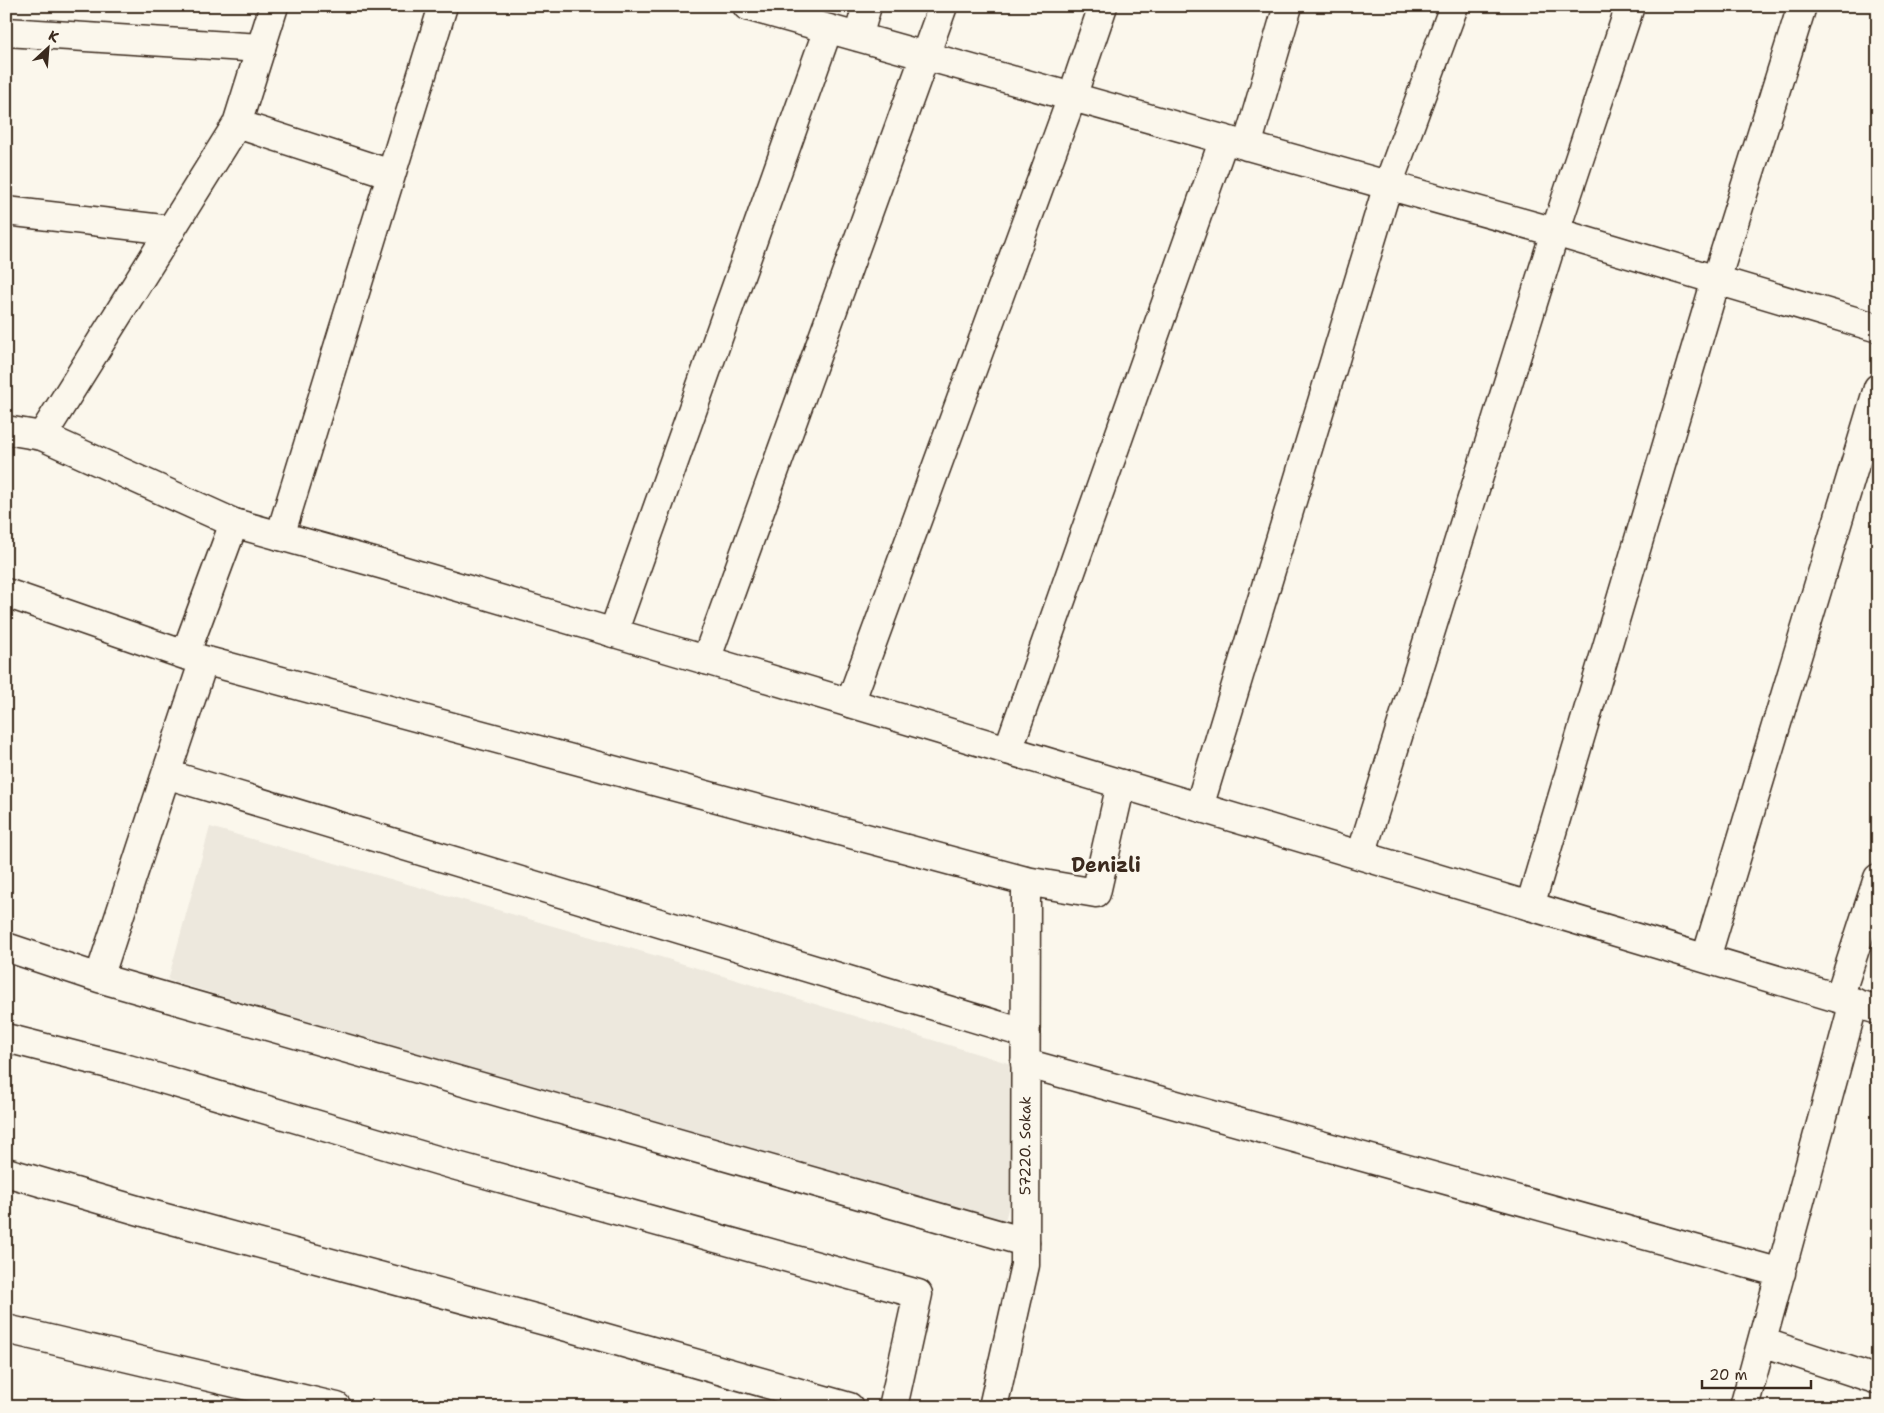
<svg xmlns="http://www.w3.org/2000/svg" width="1884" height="1413" font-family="'Shantell Sans',sans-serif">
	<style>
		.built { fill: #ede8dd }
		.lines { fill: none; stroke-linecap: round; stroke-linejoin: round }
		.street-casing { stroke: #3b2a1e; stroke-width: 31 }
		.secondary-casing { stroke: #3b2a1e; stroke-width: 31 }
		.street { stroke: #fbf7ec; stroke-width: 28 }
		.secondary { stroke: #fbf7ec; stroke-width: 28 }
		.labels { text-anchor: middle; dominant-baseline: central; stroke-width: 5; stroke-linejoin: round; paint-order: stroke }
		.street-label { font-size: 15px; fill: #3b2a1e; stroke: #fbf7ec }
		.district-label { font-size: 20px; font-weight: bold; fill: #3b2a1e; stroke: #fbf7ec }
	</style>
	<rect width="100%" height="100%" fill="#fbf7ec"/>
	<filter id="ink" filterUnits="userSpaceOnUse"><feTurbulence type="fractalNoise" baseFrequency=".02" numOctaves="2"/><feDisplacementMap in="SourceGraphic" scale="10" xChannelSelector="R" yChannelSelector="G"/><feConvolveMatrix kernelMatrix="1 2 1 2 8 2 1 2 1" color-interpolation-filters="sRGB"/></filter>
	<g filter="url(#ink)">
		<path class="built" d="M210,827L664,958L1044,1074L1003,1228L168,980Z"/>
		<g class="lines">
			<g class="street-casing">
				<path id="street" d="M747,6L1555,232L1878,328
					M6,32L261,48
					M858,37L867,6
					M237,124L391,174
					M1247,146L1288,6
					M6,211L171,230
					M234,523L185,655L1026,881
					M280,536L443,6
					M6,593L185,655
					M613,633L828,29
					M706,660L943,6
					M850,703L1072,97L1103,6
					M1008,750L1224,139
					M166,774L204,660
					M1199,807L1388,185L1454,6
					M1361,855L1555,232L1630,6
					M1530,906L1716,280L1802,6
					M6,947L99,978L1025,1242
					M1706,958L1878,388
					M99,978L166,774L1024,1033
					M1839,998L1878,878
					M6,1038L128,1069L457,1166L918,1294L893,1407
					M1025,1063L1781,1273
					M6,1172L154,1215L571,1328L849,1407
					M6,1329L337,1407
					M1762,1342L1878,1380
					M1744,1407L1854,1002"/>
			</g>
			<g class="secondary-casing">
				<g id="secondary">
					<path d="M6,430L42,436L234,523L384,565L706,660L1878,1010"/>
					<path d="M42,436L237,124L274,6"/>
					<path id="s1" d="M993,1407L1025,1265L1026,881L1096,893L1121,784"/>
				</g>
			</g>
			<use href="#street" class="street"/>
			<use href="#secondary" class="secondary"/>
		</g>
	</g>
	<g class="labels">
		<g class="street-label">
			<text stroke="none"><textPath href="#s1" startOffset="265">57220. Sokak</textPath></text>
		</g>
		<g class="district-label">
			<text x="1106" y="865">Denizli</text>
		</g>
	</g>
	<rect width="1884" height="1413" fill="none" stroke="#fbf7ec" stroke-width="25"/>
	<rect x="12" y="12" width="1859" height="1388" fill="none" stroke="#3b2a1e" stroke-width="2" filter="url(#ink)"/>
	<g transform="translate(48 48) rotate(26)" stroke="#fbf7ec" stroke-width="4" paint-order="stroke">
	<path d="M0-4L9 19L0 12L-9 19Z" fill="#3b2a1e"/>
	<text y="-8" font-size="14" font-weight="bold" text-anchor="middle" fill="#3b2a1e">K</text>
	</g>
	<path d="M1702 1380v8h109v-8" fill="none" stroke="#3b2a1e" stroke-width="2.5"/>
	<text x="1709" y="1380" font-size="15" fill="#3b2a1e" stroke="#fbf7ec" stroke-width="4" paint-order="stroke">20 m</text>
</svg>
